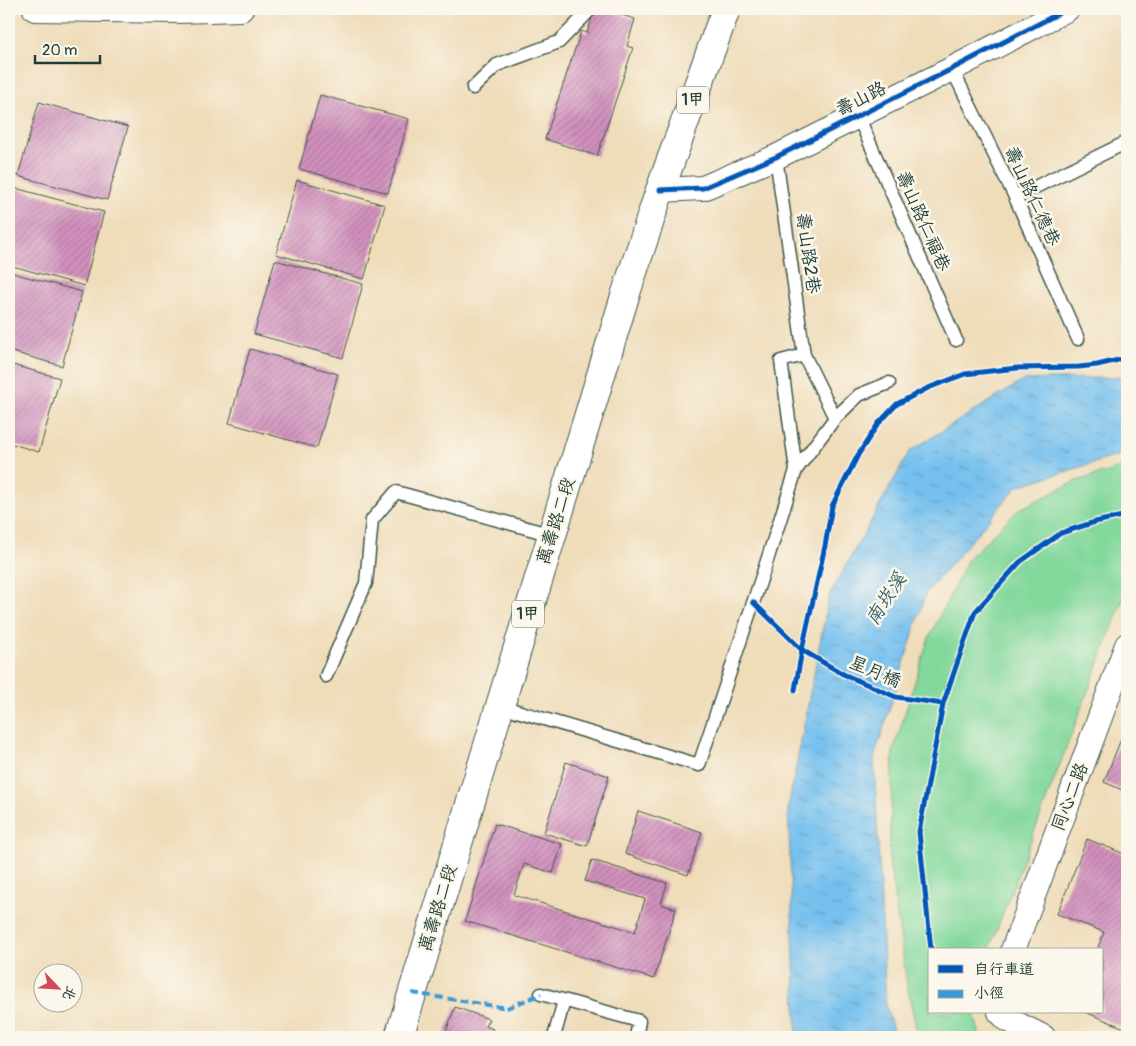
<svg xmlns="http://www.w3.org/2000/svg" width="1136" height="1046" font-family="Pangolin,'LXGW WenKai TC',sans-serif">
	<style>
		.green { fill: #83d89c; stroke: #518a68 }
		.water { fill: url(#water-ripples); stroke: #4a7e91 }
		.building { fill: url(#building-hatch) }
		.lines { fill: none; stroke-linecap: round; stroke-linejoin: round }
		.lane-casing { stroke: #3e5548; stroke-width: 15 }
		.street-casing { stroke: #3e5548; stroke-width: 26 }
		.primary-casing { stroke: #3e5548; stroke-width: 30 }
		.lane { stroke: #fff; stroke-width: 12 }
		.street { stroke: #fff; stroke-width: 24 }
		.primary { stroke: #fff; stroke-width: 28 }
		.quiet { stroke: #3a99d8; stroke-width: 4; stroke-dasharray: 8 4; stroke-linecap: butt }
		.cycleway-casing { stroke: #fbf7ec; stroke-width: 8 }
		.cycleway { stroke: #0057b8; stroke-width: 5 }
		.labels { text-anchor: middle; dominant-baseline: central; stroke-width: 5; stroke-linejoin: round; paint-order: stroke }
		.shield { fill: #fbf7ec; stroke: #61756b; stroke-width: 1 }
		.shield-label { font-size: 16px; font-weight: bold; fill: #1f3d34 }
		.street-label { font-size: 18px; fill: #1f3d34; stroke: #fbf7ec }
		.water-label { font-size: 19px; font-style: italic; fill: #345e62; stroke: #fbf7ec }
	</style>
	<defs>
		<pattern id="water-ripples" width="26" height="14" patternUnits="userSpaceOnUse" patternTransform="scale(1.25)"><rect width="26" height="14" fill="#75c0ee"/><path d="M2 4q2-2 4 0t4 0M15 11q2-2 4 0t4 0" fill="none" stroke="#5f9dc2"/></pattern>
		<pattern id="building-hatch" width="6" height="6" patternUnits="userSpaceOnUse" patternTransform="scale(1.25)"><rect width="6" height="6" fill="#d291be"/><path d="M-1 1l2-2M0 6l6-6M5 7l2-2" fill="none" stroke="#aa789b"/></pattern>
	</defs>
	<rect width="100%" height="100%" fill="#fbf7ec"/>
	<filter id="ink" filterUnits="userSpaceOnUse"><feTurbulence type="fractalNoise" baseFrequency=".02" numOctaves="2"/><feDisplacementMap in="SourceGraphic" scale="10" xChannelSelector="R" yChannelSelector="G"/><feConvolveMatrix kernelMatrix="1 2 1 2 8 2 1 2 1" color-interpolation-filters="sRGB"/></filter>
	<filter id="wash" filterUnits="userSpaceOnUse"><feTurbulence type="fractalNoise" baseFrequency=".0096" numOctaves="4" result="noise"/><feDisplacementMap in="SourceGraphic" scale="20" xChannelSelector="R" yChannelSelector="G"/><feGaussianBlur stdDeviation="1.12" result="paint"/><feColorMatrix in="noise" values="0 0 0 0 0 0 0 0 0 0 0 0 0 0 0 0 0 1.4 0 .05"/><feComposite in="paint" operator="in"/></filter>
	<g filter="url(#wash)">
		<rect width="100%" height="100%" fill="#efdcb9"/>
		<path class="green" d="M1127,466V592L1122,602L989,950H930V1012H974L980,1037H918L907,985L889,860L893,752L928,640L968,559L1018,510L1076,481Z"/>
		<path class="water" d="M1127,377V453L1018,486L926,593L874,758L886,1006L895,1037H797L788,808L829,596L910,451L1024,380Z"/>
		<g id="blocks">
			<path class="building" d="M595,9H602L635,19L627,46L633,48L597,156L545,139L581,31L587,33Z
				M320,95L409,119L388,193L299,169Z
				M39,102L128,127L107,200L18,176Z
				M297,180L385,205L364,279L276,254Z
				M15,188L104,212L84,286L9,265V212Z
				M275,260L363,284L343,358L254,334Z
				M9,272L82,292L62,366L9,351Z
				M250,349L338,374L317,448L229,423Z
				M9,364L60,378L39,452L9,443Z
				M1127,724V792L1104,782Z
				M566,762L609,776L587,846L544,833Z
				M638,811L702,832L688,875L625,854Z
				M495,824L562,844L553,873L524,864L514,895L635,932L645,899L585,881L592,860L667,883L661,904L676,909L654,979L465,921Z
				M1087,839L1127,855V1029L1085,1012H1102V950H1097L1104,932L1057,914Z
				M455,1007L489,1019L485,1026L493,1029L490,1037H444Z"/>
		</g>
	</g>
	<g filter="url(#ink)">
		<use href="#blocks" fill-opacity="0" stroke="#3e5548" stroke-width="1"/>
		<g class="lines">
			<g class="lane-casing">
				<path id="lane" d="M952,69L1015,197L1078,339
					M473,88L497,65L559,42L591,9
					M858,116L956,340
					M776,157L804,355
					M1015,197L1127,142
					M796,470L835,418L859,395L889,383
					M326,676L366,583L372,520L396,492L552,535
					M500,706L699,765L764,570L796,470L781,361L804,355L835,418
					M541,994L639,1021L636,1037
					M554,1037L564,1001"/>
			</g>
			<g class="street-casing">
				<path id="street" d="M35,9L178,11L241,9
					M660,190L703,188L776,157L952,69L1067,9
					M1013,950L1127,645
					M1000,1012L1007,1019L1043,1037"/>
			</g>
			<g class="primary-casing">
				<path id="primary" d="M399,1037L625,296L660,190L726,9"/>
			</g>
			<use href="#lane" class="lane"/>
			<use href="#street" class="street"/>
			<use href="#primary" class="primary"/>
			<path class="quiet" d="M412,993L507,1008L541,994"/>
			<g class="cycleway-casing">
				<path id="cycleway" d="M660,190L703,188L776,157L952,69L1067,9
					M753,602L802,650L843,674L896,697L943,704
					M795,690L802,650L825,546L832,506L858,455L878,424L897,404L928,388L965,374L1017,368L1079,367L1097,365L1127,358
					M931,950L919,832L943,704L975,612L1020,562L1061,533L1095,522L1127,515"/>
			</g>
			<use href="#cycleway" class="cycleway"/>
		</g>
	</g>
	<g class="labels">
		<g class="shield">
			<rect x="677" y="86.5" width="32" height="27" rx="4"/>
			<rect x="512" y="600.5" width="32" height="27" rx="4"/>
		</g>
		<g class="shield-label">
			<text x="693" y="100">1甲</text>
			<text x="528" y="614">1甲</text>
		</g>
		<g class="street-label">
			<text transform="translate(861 99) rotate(-27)">壽山路</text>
			<text transform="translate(1032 196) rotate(65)">壽山路仁德巷</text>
			<text transform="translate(923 221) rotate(66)">壽山路仁福巷</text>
			<text transform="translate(808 253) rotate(82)">壽山路2巷</text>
			<text transform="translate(556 521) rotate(-73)">萬壽路二段</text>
			<text transform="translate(875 672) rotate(23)">星月橋</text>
			<text transform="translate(1070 797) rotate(-69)">同心二路</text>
			<text transform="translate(438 908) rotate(-73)">萬壽路二段</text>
		</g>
		<g class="water-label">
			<text transform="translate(886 599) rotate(-57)">南崁溪</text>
		</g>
	</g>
	<rect width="1136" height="1046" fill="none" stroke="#fbf7ec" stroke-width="30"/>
	<rect x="928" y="948" width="175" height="65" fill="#fbf7ec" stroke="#a3ada2"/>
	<rect x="938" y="965" width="25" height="8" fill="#0057b8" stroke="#a3ada2"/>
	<text x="974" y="974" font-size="15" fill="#1f3d34">自行車道</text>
	<rect x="938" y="990" width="25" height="8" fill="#3a99d8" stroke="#a3ada2"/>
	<text x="974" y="998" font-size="15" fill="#1f3d34">小徑</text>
	<g transform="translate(58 988) rotate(115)"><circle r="24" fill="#fbf7ec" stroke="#a3ada2"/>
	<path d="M0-4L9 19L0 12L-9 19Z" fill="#d1495b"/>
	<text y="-8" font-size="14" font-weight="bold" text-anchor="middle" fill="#1f3d34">北</text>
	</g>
	<path d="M35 55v8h65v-8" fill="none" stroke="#1f3d34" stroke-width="2.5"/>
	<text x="42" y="55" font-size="15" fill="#1f3d34" stroke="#fbf7ec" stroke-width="4" paint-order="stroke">20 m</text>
</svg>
